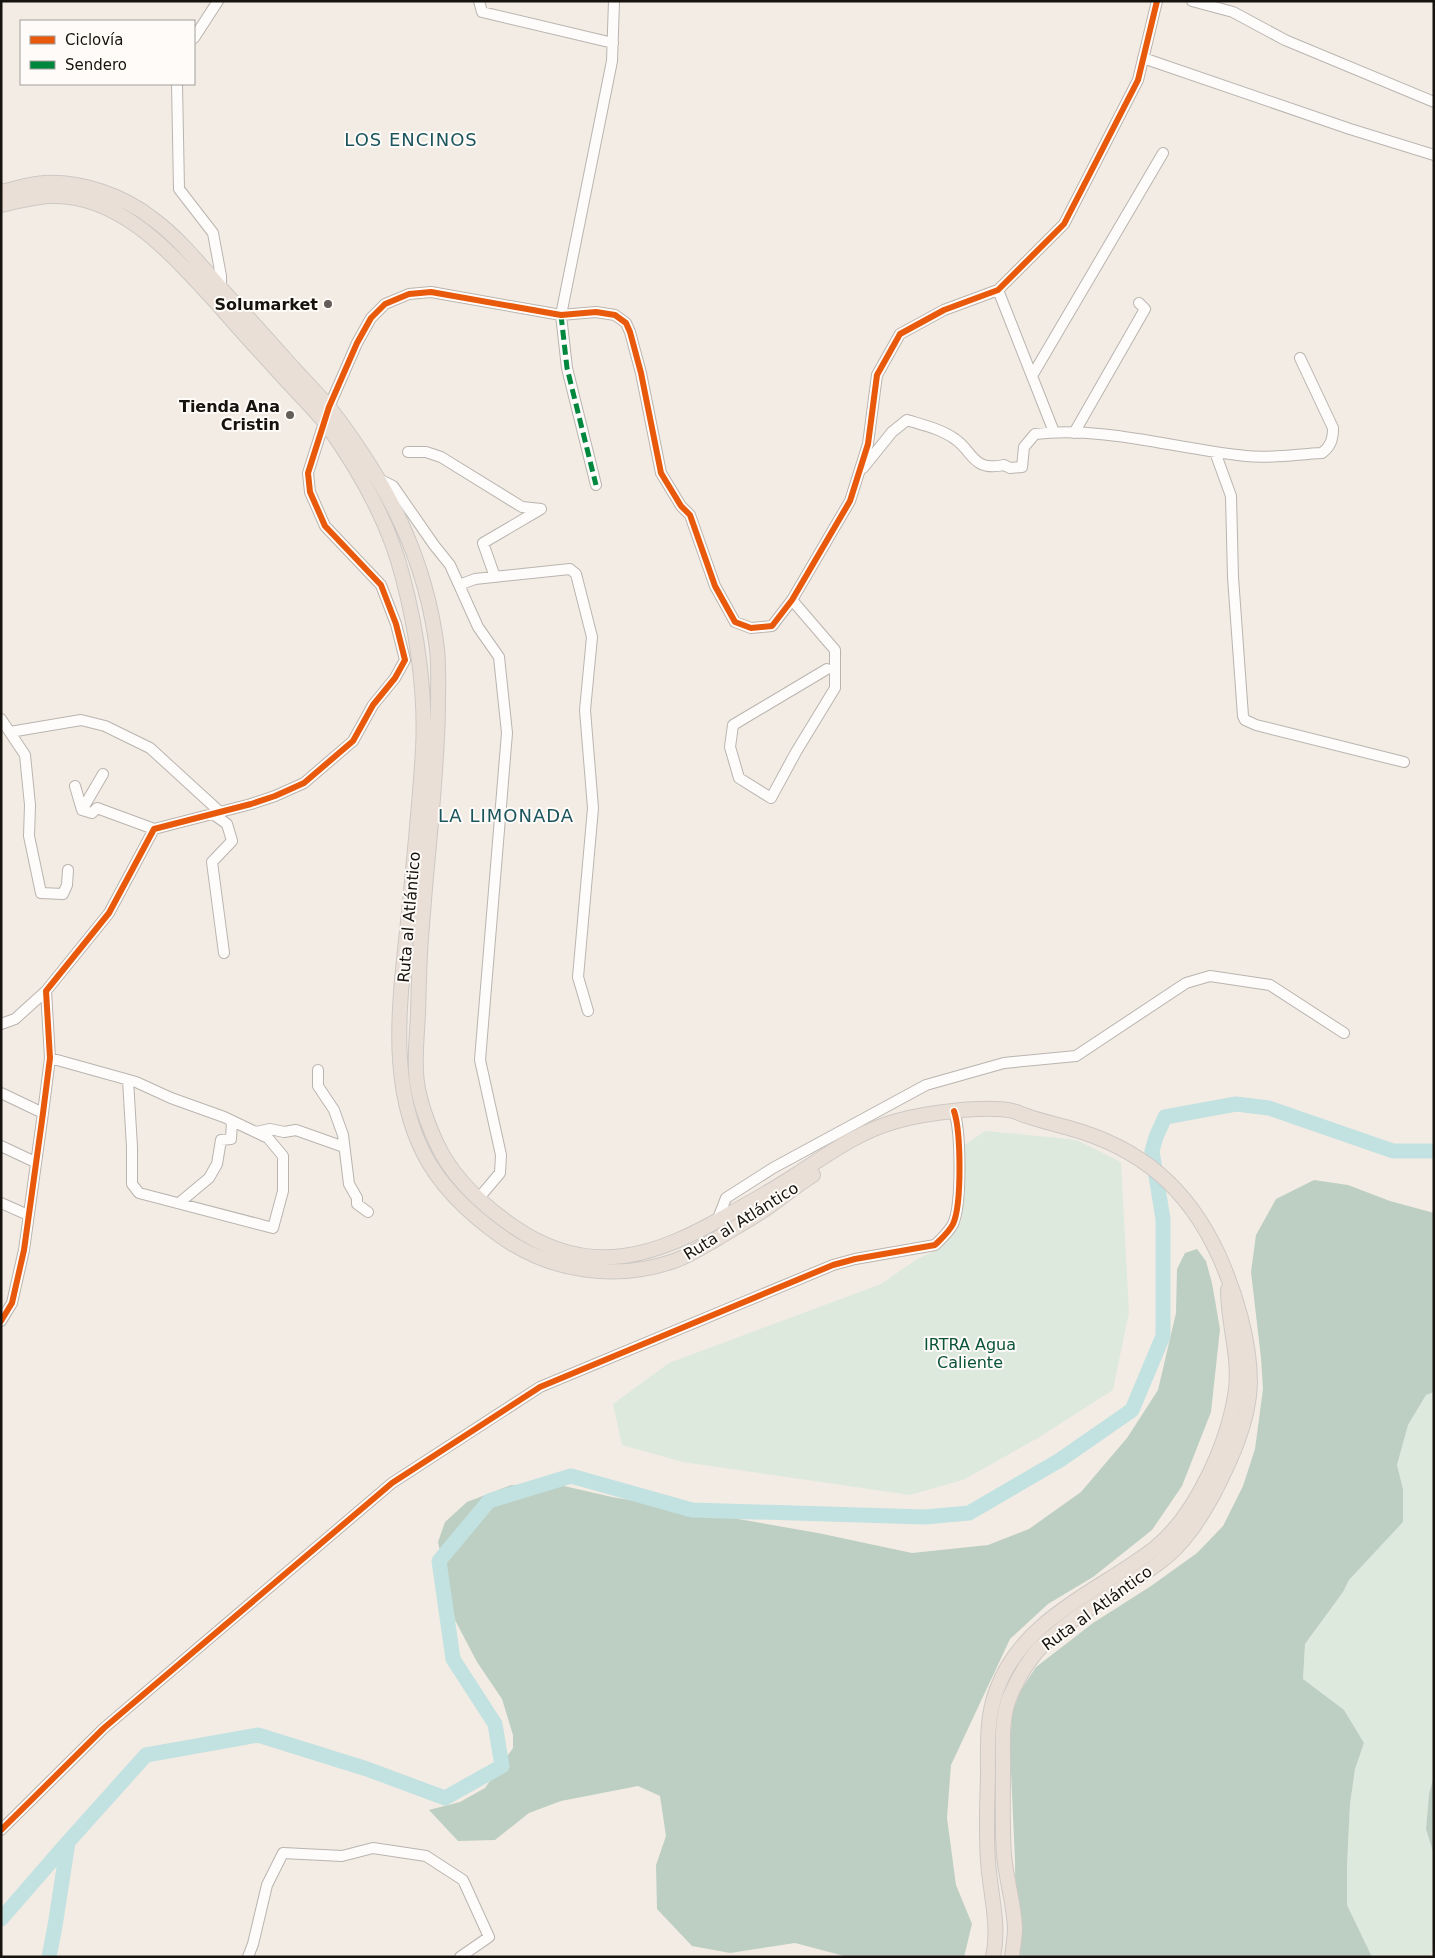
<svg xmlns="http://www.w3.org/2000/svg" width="1435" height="1958" font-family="'DejaVu Sans',sans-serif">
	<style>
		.green { fill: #dee9de }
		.forest { fill: #bdcfc2 }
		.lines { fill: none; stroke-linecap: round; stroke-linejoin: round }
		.river { stroke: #c2e1e1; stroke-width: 15 }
		.minor-casing { stroke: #bab4af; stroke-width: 12 }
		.highway-casing { stroke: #ccc8c5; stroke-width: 16 }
		.minor { stroke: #fdfcfb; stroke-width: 10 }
		.highway { stroke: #eadfd6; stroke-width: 14 }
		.quiet { stroke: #00873e; stroke-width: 5; stroke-dasharray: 10 5; stroke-linecap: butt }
		.cycleway-casing { stroke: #fefbf8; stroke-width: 9 }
		.cycleway { stroke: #e8590c; stroke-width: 6 }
		.poi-dot { fill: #635e58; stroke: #fefbf8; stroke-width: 2 }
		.labels { text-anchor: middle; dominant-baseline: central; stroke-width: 4; stroke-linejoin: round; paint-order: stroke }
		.poi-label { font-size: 16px; font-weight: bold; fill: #16120d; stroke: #fefbf8; text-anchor: end }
		.street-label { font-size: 16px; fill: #16120d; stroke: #fefbf8 }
		.park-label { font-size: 16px; fill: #09533b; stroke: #fefbf8 }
		.neighbourhood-label { font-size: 18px; letter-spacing: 1px; fill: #1b555e; stroke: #fefbf8 }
	</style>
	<rect width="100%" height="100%" fill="#f3ece4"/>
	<path class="green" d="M985,1131L1070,1139L1079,1141L1121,1162L1129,1312L1113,1390L1038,1438L963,1480L910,1495L683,1462L622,1445L613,1404L669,1363L881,1284L917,1259L941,1248L961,1222L964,1170L960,1148Z
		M1434,1392V1776L1429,1794L1426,1829L1434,1855V1948L1429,1957H1372L1347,1905V1866L1350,1804L1355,1769L1364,1743L1318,1691L1303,1679L1305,1644L1343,1592L1349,1580L1403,1522V1489L1397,1465L1408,1425L1426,1395Z"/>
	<path class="forest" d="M1314,1180L1348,1185L1390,1201L1434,1213V1392L1426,1395L1408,1425L1397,1465L1403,1489V1522L1349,1580L1343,1592L1305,1644L1303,1679L1344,1710L1364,1743L1355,1769L1350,1804L1347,1866V1905L1372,1957H1016L1015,1861L1010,1749L1012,1713L1021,1690L1036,1667L1093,1623L1151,1586L1197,1553L1223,1526L1243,1486L1255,1449L1263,1389L1261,1358L1251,1272L1256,1235L1276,1199Z
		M1197,1249L1206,1261L1212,1283L1220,1329L1211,1412L1182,1486L1152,1530L1093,1577L1048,1604L1010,1639L951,1765L947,1818L956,1885L972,1924L964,1957H848L795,1943L730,1953L692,1946L657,1909L656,1865L666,1836L660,1796L638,1786L561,1801L529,1813L495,1840L458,1841L429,1810L460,1802L485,1788L513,1748V1735L502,1699L477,1662L455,1620L438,1542L445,1522L467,1502L511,1485L564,1486L612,1497L818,1533L912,1553L988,1545L1029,1529L1081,1492L1127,1438L1158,1390L1176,1313L1177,1269L1185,1253Z
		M1434,1776V1855L1426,1829L1429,1794Z"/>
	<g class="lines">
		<path class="river" d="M1,1919L68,1842
			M49,1957L55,1926L68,1842L146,1755L258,1735L367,1769L445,1798L502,1766L495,1724L453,1659L439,1561L489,1501L571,1476L692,1510L925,1517L969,1513L1060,1460L1132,1410L1163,1336V1219L1152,1151L1156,1137L1165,1117L1236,1104L1269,1108L1393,1151H1434"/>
		<g class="minor-casing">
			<path id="minor" d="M479,1L482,12L613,43
				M1192,1L1233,12L1285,40L1434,102
				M194,38L218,1
				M1143,58L1350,129L1434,155
				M177,84L179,189L213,233L221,276V288
				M998,290L1054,432
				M1032,376L1163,153
				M1074,433L1145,309L1139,303
				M408,452H426L441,457L522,507L541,509L483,543L495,577
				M1215,452L1231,496L1233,577L1243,716L1245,720L1256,725L1404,762
				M863,468L892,432L907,420C923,425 941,429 955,439C973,451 972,472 1004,465L1010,468L1022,467L1024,447L1035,434C1105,426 1176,449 1246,456C1271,459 1298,454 1322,453C1331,446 1333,439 1333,428L1300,358
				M379,479L393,486L434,545L450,565L478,627L499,657L507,733L480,1060L501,1155L500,1173L478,1199
				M596,485L567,368L561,315L612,61L614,1
				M459,585L475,579L570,569L576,574L592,637L585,710L593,808L578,977L588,1011
				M792,600L835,650V688L796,752L771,798L739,778L730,747L733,725L827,669
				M1,719L25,755L30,805L29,836L41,893L63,894L67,885L68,870
				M10,732L81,720L105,726L150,748L220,812
				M75,786L82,810L92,813L97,808L154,829
				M82,810L103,774
				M213,814L227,824L232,841L212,862L224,953
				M1,1024L15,1019L46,991
				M50,1058L136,1082L171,1098L224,1117L268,1138L283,1156V1191L273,1228L139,1193L132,1184V1147L128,1080
				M318,1070V1086L334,1110L343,1135L349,1184L357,1198V1204L368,1212
				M1,1093L43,1113
				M256,1132L270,1129L284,1132L296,1130L344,1147
				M1,1146L35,1162
				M1,1203L28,1215
				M179,1203L209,1178L217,1164L221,1140L231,1139L232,1121
				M717,1221L726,1198L773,1168L926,1085L1004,1063L1076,1056L1186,983L1210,976L1270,985L1344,1033
				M1,1321L12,1303L24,1250L43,1113L50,1058L46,991L109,913L154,829L251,804L275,796L304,783L353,741L373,705L395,678L405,660L396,624L381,585L325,526L310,492L308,473L329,407L357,343L371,318L385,304L409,294L431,292L561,315L596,312L615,315L626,323L630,332L641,373L661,473L681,506L690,515L715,586L735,622L751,628L772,626L792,600L850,501L868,444L877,375L900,334L944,310L998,290L1064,224L1138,80L1157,1
				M1,1830L104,1728L392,1483L540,1387L833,1265L855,1259L935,1245C941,1239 949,1232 953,1224C962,1204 961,1132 954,1111
				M248,1957L253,1944L267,1885L283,1853L342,1856L373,1848L426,1856L463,1880L489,1937L460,1957"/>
		</g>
		<g class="highway-casing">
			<path id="highway" d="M1,192C15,189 29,184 44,183C82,181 124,196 153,219C180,239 202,267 224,292C248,317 270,342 293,368C306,382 320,396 332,411C387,483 426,558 437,649C439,668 438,688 438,707C437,781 427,853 422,926C419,955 419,984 418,1014C417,1033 415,1053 416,1072C417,1096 426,1120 436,1142C452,1178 482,1205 514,1227C591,1280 657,1256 731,1213C753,1201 774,1189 794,1176C827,1155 859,1131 897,1121C925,1113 985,1105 1013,1111C1018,1112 1022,1115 1027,1116C1041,1121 1055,1124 1069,1128C1141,1148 1188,1188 1219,1256C1236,1294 1250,1341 1250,1383C1249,1421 1231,1460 1214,1493C1199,1520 1185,1543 1160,1562C1123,1590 1075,1613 1041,1647C1028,1660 1018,1678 1010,1696C1001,1718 1003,1743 1003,1768C1003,1797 1002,1827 1004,1855C1006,1879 1014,1903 1015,1928C1015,1937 1013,1947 1012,1957
				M1,205C17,201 33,197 50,196C121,193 173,256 217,303C240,330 264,356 288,382C301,396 315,410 327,425C360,471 389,522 403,578C417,631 426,694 423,749C420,803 414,858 409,912C401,992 386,1080 424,1154C442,1189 471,1215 502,1237C552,1272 616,1281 674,1261C689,1256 704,1246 718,1238C734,1228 751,1219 767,1208C782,1197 797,1185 813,1175
				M993,1957C1000,1926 990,1892 988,1861C986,1833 987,1804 988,1776C988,1747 986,1717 997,1689C1023,1618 1100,1591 1155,1548C1197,1514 1229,1441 1236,1389C1240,1356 1228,1323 1228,1290"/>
		</g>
		<use href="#minor" class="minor"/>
		<use href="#highway" class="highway"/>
		<path class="quiet" d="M561,315L567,368L596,485"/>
		<g class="cycleway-casing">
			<path id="cycleway" d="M1,1321L12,1303L24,1250L43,1113L50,1058L46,991L109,913L154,829L251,804L275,796L304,783L353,741L373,705L395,678L405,660L396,624L381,585L325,526L310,492L308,473L329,407L357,343L371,318L385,304L409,294L431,292L561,315L596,312L615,315L626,323L630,332L641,373L661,473L681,506L690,515L715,586L735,622L751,628L772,626L792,600L850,501L868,444L877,375L900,334L944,310L998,290L1064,224L1138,80L1157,1
				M1,1830L104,1728L392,1483L540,1387L833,1265L855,1259L935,1245C941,1239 949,1232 953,1224C962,1204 961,1132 954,1111"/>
		</g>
		<use href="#cycleway" class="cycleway"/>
	</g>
	<g class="poi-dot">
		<circle cx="328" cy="304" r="5"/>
		<circle cx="290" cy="415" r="5"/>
	</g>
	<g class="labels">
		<g class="poi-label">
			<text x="318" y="304">Solumarket</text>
			<text x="280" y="406">Tienda Ana<tspan x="280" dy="18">Cristin</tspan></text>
		</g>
		<g class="street-label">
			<text transform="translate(409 917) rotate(-85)">Ruta al Atlántico</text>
			<text transform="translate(741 1221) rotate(-32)">Ruta al Atlántico</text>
			<text transform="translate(1097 1608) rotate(-36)">Ruta al Atlántico</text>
		</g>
		<g class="park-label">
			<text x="970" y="1344">IRTRA Agua<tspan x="970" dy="18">Caliente</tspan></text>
		</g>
		<g class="neighbourhood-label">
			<text x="411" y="139">LOS ENCINOS</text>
			<text x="506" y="815">LA LIMONADA</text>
		</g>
	</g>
	<rect width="1435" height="1958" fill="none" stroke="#16120d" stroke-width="5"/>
	<rect x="20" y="20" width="175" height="65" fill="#fefbf8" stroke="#a19e9a"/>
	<rect x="30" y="36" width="25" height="8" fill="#e8590c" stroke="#a19e9a"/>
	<text x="65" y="45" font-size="15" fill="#16120d">Ciclovía</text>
	<rect x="30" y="61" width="25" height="8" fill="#00873e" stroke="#a19e9a"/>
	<text x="65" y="70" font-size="15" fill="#16120d">Sendero</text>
</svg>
